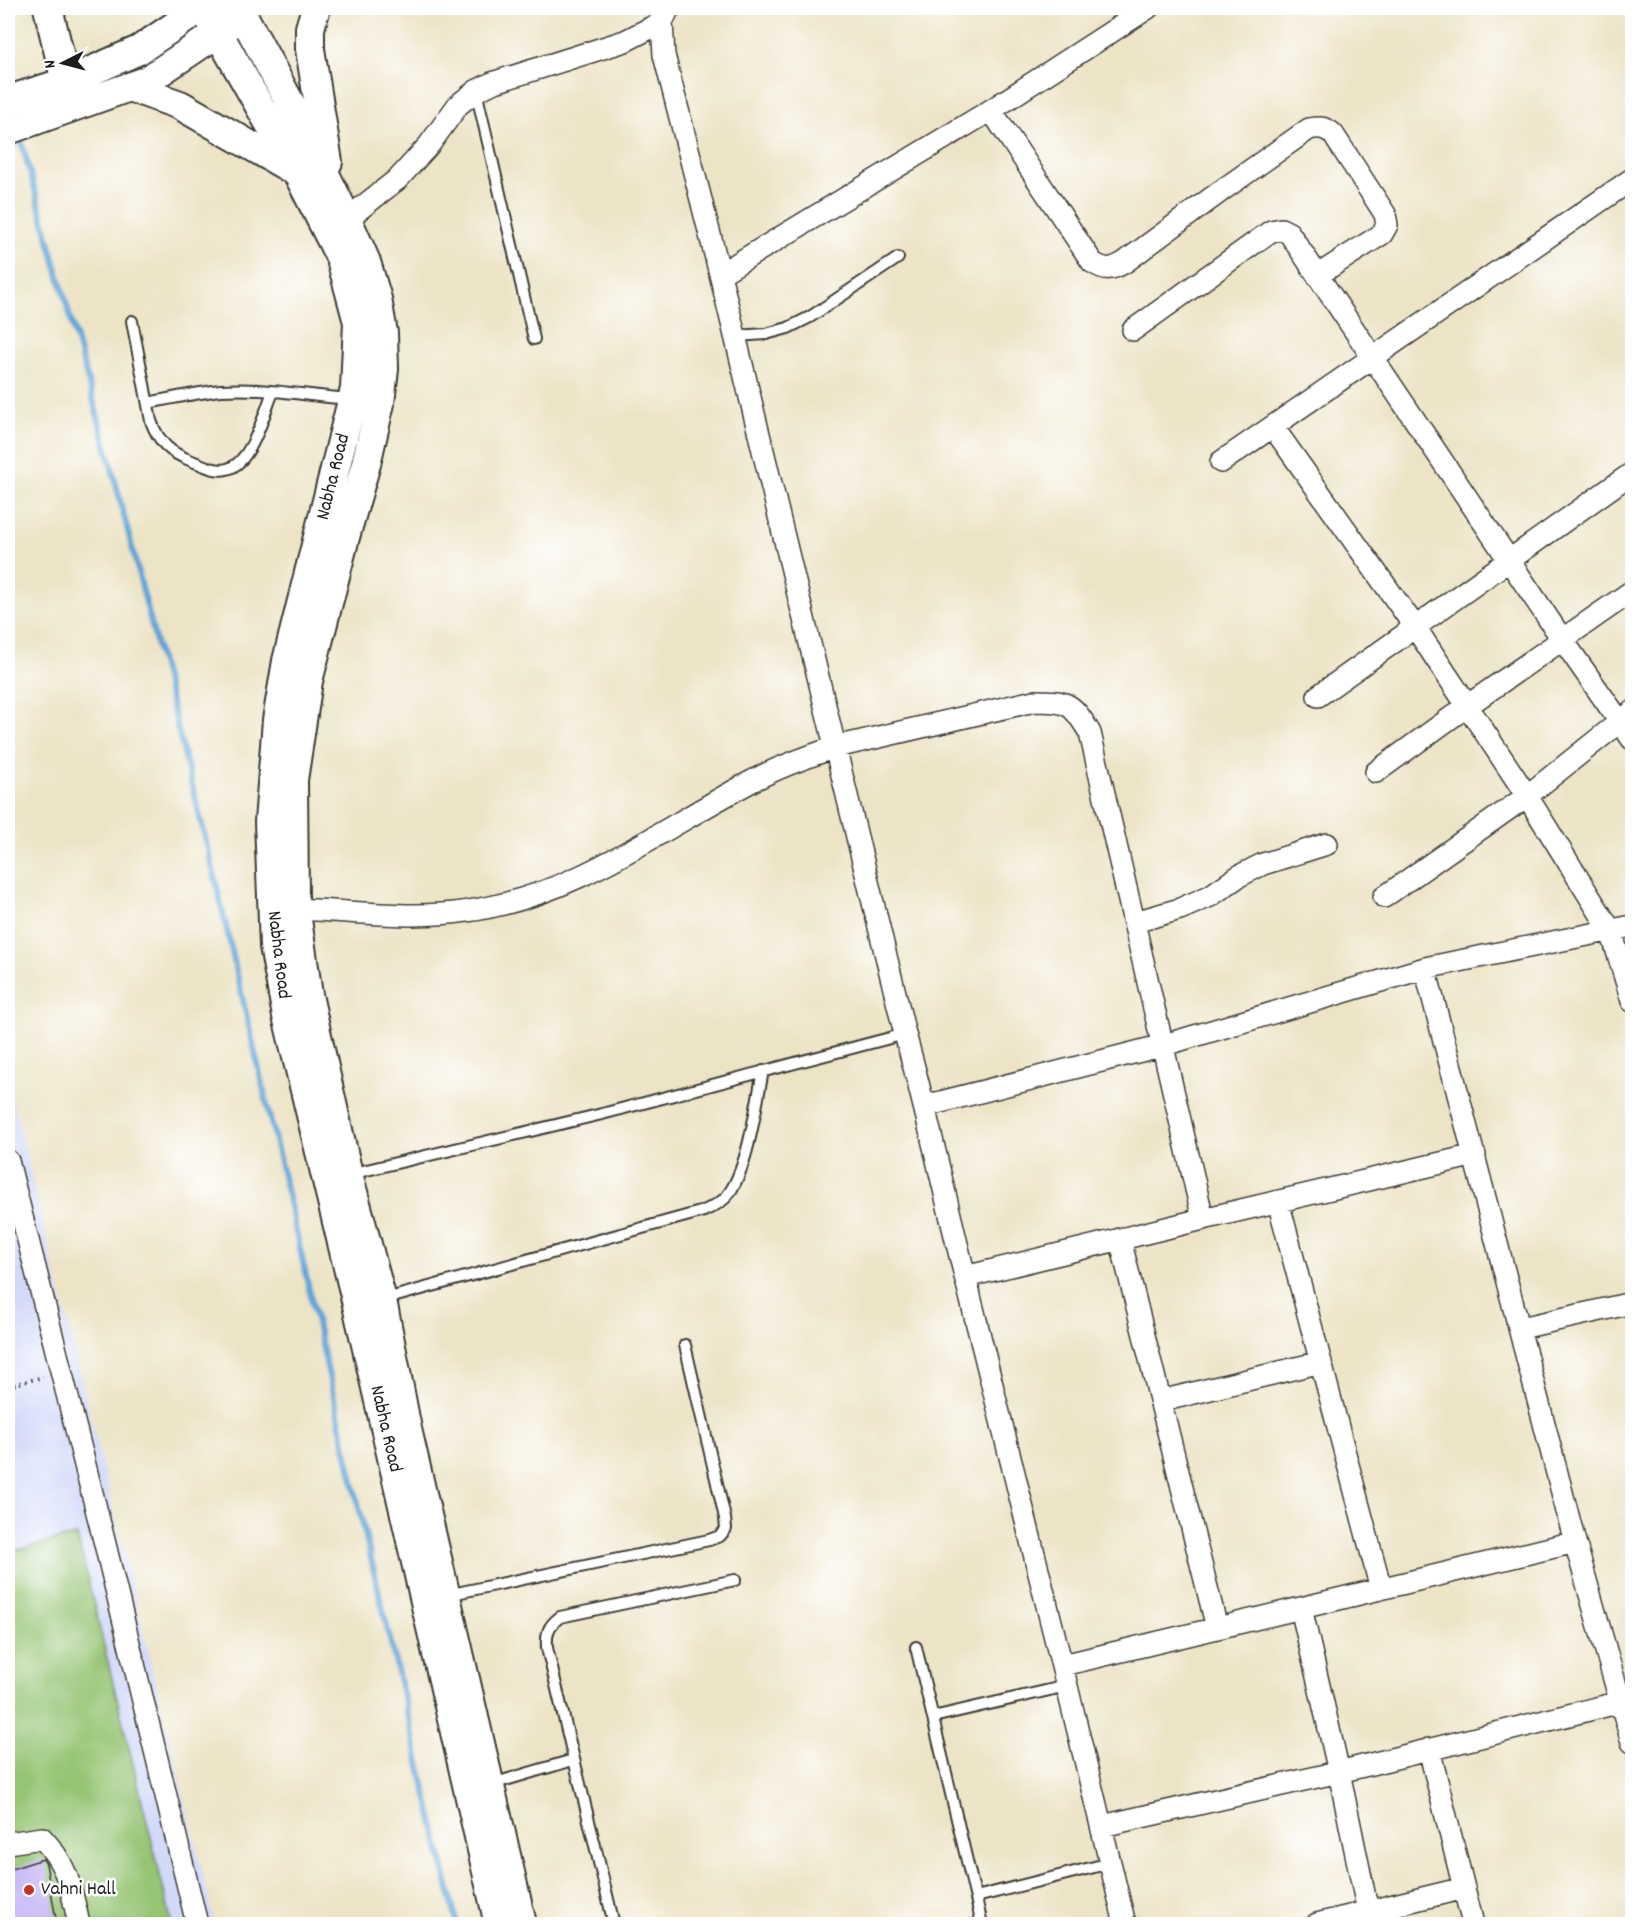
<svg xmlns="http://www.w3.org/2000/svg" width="1640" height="1932" font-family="Dekko,sans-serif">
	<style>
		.built { fill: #d2d9f9 }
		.green { fill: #95c473; stroke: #587048; stroke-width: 1.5 }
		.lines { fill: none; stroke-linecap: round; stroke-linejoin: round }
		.stream { stroke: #62a4d6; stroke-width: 6 }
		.building { fill: #c1aef5 }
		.lane-casing { stroke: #3b3a36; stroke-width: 14 }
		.street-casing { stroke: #3b3a36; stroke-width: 24 }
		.secondary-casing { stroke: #3b3a36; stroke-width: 32 }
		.path { stroke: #3b3a36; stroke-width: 4; stroke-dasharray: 1.5 4.5; stroke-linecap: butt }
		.lane { stroke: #fff; stroke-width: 10 }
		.street { stroke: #fff; stroke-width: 21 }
		.secondary { stroke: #fff; stroke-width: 28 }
		.poi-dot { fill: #c8321e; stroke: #fff; stroke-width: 2 }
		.labels { text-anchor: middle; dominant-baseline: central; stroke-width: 5; stroke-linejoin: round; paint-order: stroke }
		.street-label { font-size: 20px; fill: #1c1c1c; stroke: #fff }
		.poi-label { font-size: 20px; fill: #1c1c1c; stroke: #fff; text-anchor: start }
	</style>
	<rect width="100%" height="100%" fill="#fff"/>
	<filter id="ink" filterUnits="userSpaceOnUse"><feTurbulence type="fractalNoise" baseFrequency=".0167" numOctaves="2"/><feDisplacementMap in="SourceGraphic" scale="12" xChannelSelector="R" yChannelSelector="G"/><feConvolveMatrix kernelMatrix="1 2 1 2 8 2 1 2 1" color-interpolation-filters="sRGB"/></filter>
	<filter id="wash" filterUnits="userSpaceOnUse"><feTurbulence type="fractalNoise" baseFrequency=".008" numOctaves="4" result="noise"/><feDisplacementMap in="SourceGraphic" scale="24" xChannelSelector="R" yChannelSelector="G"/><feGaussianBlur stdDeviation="1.35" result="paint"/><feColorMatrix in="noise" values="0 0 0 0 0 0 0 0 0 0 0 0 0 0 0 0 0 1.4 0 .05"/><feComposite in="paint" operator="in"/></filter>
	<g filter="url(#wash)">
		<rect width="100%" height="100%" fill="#ede4c6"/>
		<path class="built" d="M8,1081L215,1924H8Z"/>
		<path class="green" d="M77,1535L172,1924H8V1552Z"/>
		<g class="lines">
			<path class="stream" d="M19,133L111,464L213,869L361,1516L457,1924"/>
		</g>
		<g id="blocks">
			<path class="building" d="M43,1859L46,1864L57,1924H8V1870Z"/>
		</g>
	</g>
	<g filter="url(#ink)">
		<use href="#blocks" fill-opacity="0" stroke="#3b3a36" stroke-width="1.5"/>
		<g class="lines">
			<g class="lane-casing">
				<path id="lane" d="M476,91L534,339
					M132,321L151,421C159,443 170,453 192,461C203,465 215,472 227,469C252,463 264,413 273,392
					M736,336L766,334L788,328L810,317L898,258
					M148,403C172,398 196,393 221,390C263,387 308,396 350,399
					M350,1174L602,1114L905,1034
					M382,1300L704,1211C711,1207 722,1203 727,1196C748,1170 756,1105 763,1071
					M447,1595L709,1540L720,1536L726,1529L725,1518L685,1345
					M916,1647L982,1924
					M933,1717L1067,1686
					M492,1784L573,1760
					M976,1897L1110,1863
					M614,1924L547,1648C546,1633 548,1626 560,1617L735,1580"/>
			</g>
			<g class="street-casing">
				<path id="street" d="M662,22L664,55L720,274L905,1034C928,1115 945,1198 966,1280C1020,1495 1073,1709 1125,1924
					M991,110L1092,262C1105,271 1112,270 1125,262L1221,191L1309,129C1319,127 1325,127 1333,134L1385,214L1387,225L1382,234L1318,275
					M347,219L399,178L429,145L458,105L476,91L492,83L625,41L662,22L669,8
					M720,274L991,110L1148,8
					M1133,330L1271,231L1281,229L1289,233L1562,639L1632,739
					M1273,427L1415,627L1527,796L1611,931L1632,1001
					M1221,462L1632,179
					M1318,696L1632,473
					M1376,772L1467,706L1632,591
					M1384,897L1527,796L1632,712
					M295,909C353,911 411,920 468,911C576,896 662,828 756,779C781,766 809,756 836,747L1034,701C1069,701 1072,703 1090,733L1203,1219L965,1277
					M1135,922L1180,909L1210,896L1239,876L1263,864L1327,844
					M1425,968L1575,1542L1632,1742
					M925,1106L1164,1045L1425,968L1632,926
					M8,1161L105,1544L197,1924
					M1278,1201L1381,1589
					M1203,1219L1475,1155
					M1120,1239L1217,1628
					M1521,1328L1632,1303
					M1161,1401L1321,1362
					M1301,1608L1575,1542
					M1063,1665L1301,1608L1339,1772L1102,1826
					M1429,1749L1473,1924
					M8,1843L42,1838C68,1865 71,1889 79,1924
					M1368,1912L1339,1772L1621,1702
					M1317,1924L1464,1888"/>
			</g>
			<g class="secondary-casing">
				<path id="secondary" d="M48,8L66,82
					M204,8L297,172L341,259L358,322L355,389L287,661L277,720L269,822L274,946L287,1016L354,1292L499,1924
					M239,8L289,101L347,219L366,262L377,299L383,333L384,369L380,403L366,464L345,537L308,681L293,780L294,899L308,995L329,1090L348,1174L382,1300L407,1429L522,1924
					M316,8L310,28V49L328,162
					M129,87L180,105L295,171
					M8,100L66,82L139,50L201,8
					M8,130L146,81L234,22"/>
			</g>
			<path class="path" d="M8,1386L43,1377"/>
			<use href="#lane" class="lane"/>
			<use href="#street" class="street"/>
			<use href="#secondary" class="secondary"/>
		</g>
	</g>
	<circle class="poi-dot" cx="29" cy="1890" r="6"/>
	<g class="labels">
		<g class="street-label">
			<text transform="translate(334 477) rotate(-76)">Nabha Road</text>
			<text transform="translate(278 955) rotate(83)">Nabha Road</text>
			<text transform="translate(385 1429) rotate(77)">Nabha Road</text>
		</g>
		<g class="poi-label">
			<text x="41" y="1890">Vahni Hall</text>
		</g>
	</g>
	<rect width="1640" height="1932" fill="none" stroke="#fff" stroke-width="30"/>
	<g transform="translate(63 63) rotate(264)" stroke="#ffffff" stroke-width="4.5" paint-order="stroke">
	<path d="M0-4.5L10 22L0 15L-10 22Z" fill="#1c1c1c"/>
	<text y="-9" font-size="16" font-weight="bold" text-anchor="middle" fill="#1c1c1c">N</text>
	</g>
</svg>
